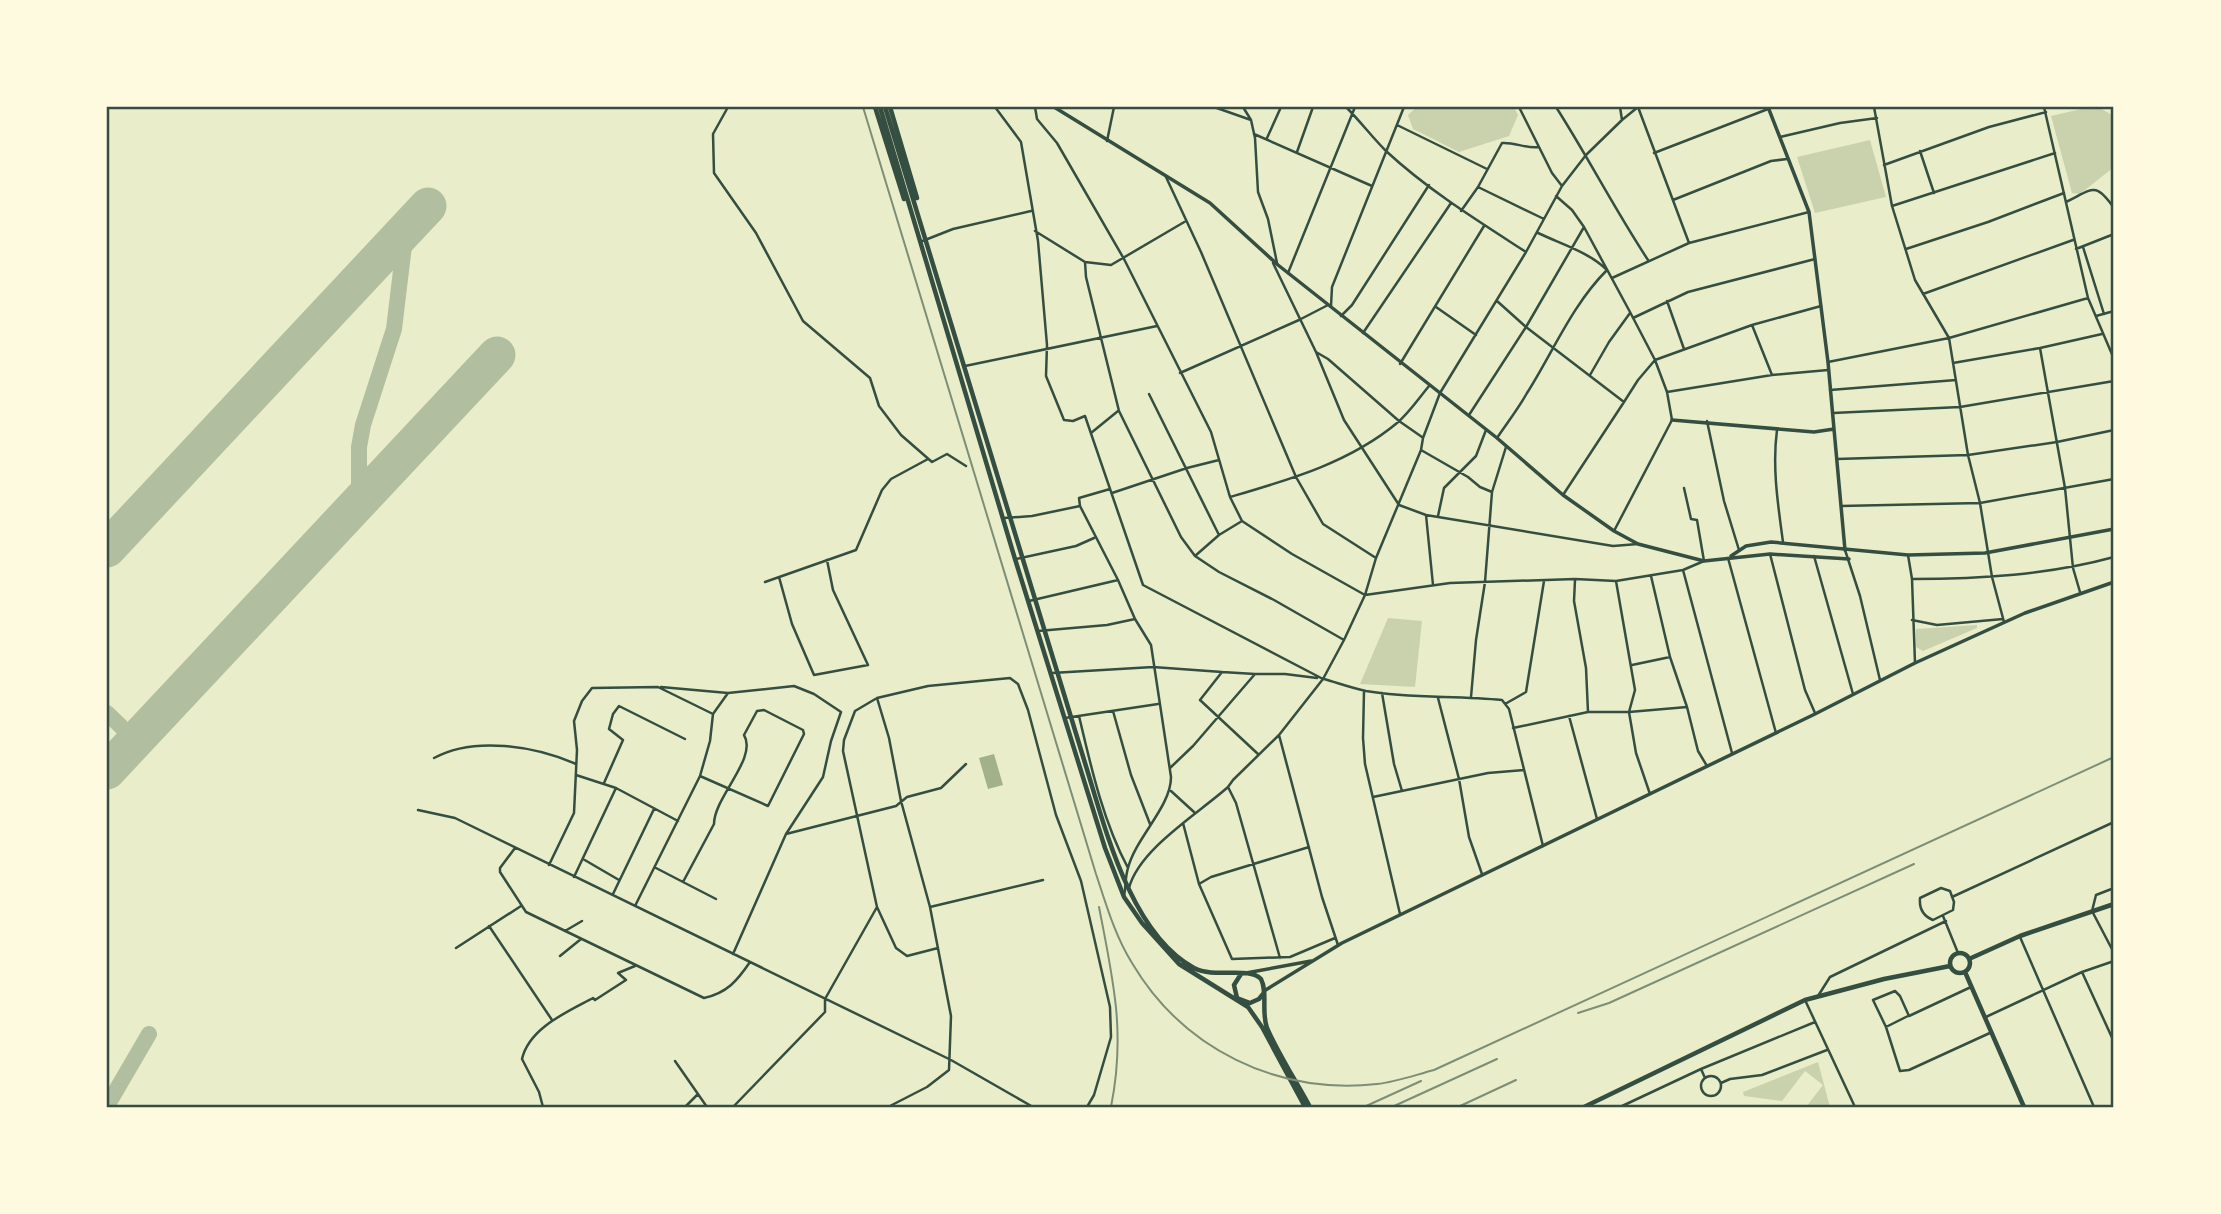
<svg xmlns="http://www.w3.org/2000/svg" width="2221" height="1214" font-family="Overpass,sans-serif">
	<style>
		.green { fill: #cad2ad }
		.water { fill: #a3b18a }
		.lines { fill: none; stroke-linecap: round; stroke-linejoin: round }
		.taxiway { stroke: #b2bea0; stroke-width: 16 }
		.runway { stroke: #b2bea0; stroke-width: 37 }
		.minor { stroke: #344e41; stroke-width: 2.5 }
		.tertiary { stroke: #344e41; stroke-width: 3.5 }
		.secondary { stroke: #344e41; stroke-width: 4.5 }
		.rail { stroke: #7c8e77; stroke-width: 2 }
		.neatline { fill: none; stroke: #344e41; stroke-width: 2.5 }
	</style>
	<rect width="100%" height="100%" fill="#e9edc9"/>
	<path class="green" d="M1417,107H1514L1518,115L1509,136L1459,152L1413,129L1408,115Z
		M2090,107H2098L2114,116V167L2080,194L2072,193L2051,116Z
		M1870,140L1886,197L1815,213L1797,157Z
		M1388,618L1422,621L1415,687L1360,684Z
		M1977,625V628L1923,651L1916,647V629Z
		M1818,1062L1830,1107H1806L1823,1085L1805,1071L1782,1101L1744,1096L1743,1092Z"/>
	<path class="water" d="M994,754L1003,785L988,789L979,758Z"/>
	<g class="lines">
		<path class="taxiway" d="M359,501V447L363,425L394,329L406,229
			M107,713L135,740
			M107,1106L149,1034"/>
		<path class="runway" d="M107,549L428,206
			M107,771L497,355"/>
		<path class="minor" d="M728,107L713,134L714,173L756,233L803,321L870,378L879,406L901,435L932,462L947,454L966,466
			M995,107L1021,142L1038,241L1047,345L1046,376L1064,420L1073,421L1085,416L1143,585L1323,679
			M1035,107L1037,119L1057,143L1124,259L1211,432L1230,497L1242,521L1292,554L1365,595L1450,583L1575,579L1616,581L1683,570L1704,561L1697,520L1691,519L1684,488
			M1214,107L1251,120L1255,138L1258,192L1268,219L1277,263
			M1243,107L1251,120
			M1346,107C1360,121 1372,137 1386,151C1428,190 1478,221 1526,252
			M1519,107L1552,173L1562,186
			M1556,107C1588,157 1615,210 1648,260
			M1620,107L1622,120
			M1638,107L1689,243
			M2044,107L2088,298L2114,359
			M1397,125L1487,169
			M1254,134L1372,186
			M1780,137L1840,123L1877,118
			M1267,138L1281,107
			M1107,141L1114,107
			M1920,151L1934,193
			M1297,152L1313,107
			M1654,153L1768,109
			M1884,165L1989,127L2046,112
			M1166,177L1201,252L1296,477L1323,524L1376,558
			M1478,187L1544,219
			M1556,196L1572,210L1584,227L1630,312L1655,360L1667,392L1672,420L1614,531
			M1673,200L1771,161L1787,159
			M2066,202C2093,189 2095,181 2114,208
			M1892,206L2055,153
			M1461,211L1478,187L1502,143C1515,142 1526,149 1539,147
			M1035,231L1085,262L1111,265L1186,221
			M920,242L953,229L1031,211
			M2083,247L2104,314
			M1906,249L1988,222L2064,193
			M2076,249L2114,234
			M1085,262L1086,277L1119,411L1181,537L1195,556L1219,572L1274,600L1344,640
			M1273,263L1316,352L1344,420L1399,505L1426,515L1613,546L1638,544
			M1288,273L1355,107
			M1612,278L1689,243L1809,212
			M1923,294L2073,240
			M1497,301L1526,327L1624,402L1638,380L1655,360L1752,325L1821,306
			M1667,301L1684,349
			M1331,306L1332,287L1404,107
			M1436,307L1476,335
			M1341,316L1352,305L1429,185
			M2096,316L2114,311
			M1633,318L1688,292L1815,259
			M1752,325L1772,375L1828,370
			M1363,333L1451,203
			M1316,352L1328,359L1399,421L1422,437
			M1828,362L1949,338L1915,280L1892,206L1874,107
			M1953,363L2040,348
			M1400,364L1484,226
			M965,366L1157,326
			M1180,373L1299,320L1328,305
			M1590,375L1609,342L1630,313
			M1830,390L1956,380
			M1667,392L1772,375
			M1149,394L1219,535
			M1833,413L1960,407L2114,381
			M1469,415L1526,327L1584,227
			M1707,421L1724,501L1739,550
			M1777,430C1772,467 1778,505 1783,542
			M1091,433L1118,411
			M1497,438C1507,423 1518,409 1527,393C1553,352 1572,305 1607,270C1589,252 1561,244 1538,233
			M1421,450L1468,477L1480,487L1492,492
			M1837,459L1968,455L2057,442L2114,430
			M1112,493L1187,468L1219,460
			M1563,495L1624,402
			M1230,497C1288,480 1349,463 1397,423C1409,413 1419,398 1429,386
			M1080,506L1079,498L1110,489
			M1841,506L1980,503L2114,479
			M1426,515L1433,585
			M1438,516L1444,488L1476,456L1486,430
			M1004,518L1032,516L1080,506L1118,580L1135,619L1151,645L1171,777C1171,807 1136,837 1128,868C1125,877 1126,887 1124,896
			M1845,550L1860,596L1880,680
			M1770,554L1805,690L1815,713
			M1908,555L1912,579L1915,663
			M1195,556L1219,535L1242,521
			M1814,556L1853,694
			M1728,558L1776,733
			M1016,559L1076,546L1094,538
			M1683,570L1732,753
			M1651,576L1670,657L1687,707
			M779,577L792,624L814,675L868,665L833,590L827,560
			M1912,579C1980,579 2048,575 2114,557
			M765,582L856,550L882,490L891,479L928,459
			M2080,592L2073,568L2065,488L2040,348L2102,334
			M1029,601L1118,580
			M1912,620L1937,625L2003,619
			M2004,622L1992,577L1980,503L1968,455L1949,338L2088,298
			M1038,631L1107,625L1135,619
			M1632,665L1670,657
			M1052,673L1153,667L1222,672L1200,700L1258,754
			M1255,674H1285L1317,678
			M1324,679C1338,683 1352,688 1366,691C1411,699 1457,695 1502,700L1509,709L1543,846
			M661,687L728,693
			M1364,691L1363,738L1365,764L1400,914
			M1382,693L1394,764L1402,791
			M1471,697L1476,640L1485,582L1492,492L1506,447
			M877,698L855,711L844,740L843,751L877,907L896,948L907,956L938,948
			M1438,698L1459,779L1469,837L1482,874
			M1505,704L1526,692L1544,581
			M1113,711L1131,775L1150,824
			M1588,712H1629L1635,690L1616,581
			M1079,716C1091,767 1103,821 1128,868
			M1569,716L1597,819
			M1065,718L1158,704
			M1513,728L1588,712L1586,668L1574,601L1575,580
			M434,758C474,736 535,746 576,764
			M1170,768L1193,746L1255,674L1222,672
			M576,775L616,788
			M604,783L623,740L609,729L613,714L619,706L685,739
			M1228,787L1236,803L1280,958
			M1171,791L1194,812
			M1650,794L1636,753L1629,712L1687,707L1698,751L1707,766
			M1373,797L1488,773L1524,770
			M418,810L455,818L951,1060L1033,1107
			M1183,823L1199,884L1211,877L1309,847
			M786,834L896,806L907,797L941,788L966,764
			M515,848L500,868V872L526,912L704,998C727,993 737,981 750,962
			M583,859L619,880
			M549,865L574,813L577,750L574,721L582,701L592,688L658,687L713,714
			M656,868L683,882L714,824C714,797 758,758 744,735L757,711L764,710L803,730L804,734L768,806L700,776
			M574,877L616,788L678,821
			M683,882L716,899
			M1199,884L1232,959L1290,957L1335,938
			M1129,888C1139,849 1199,813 1228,787L1233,780L1279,735
			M1941,888L1950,891L1954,902L1953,910L1933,920C1923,916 1919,909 1920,898Z
			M2114,888L2096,895L2092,911L2114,953
			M613,894L654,809
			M1952,897L2114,822
			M635,906L700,776L710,741L713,714L728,693L794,686L814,694L841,712L831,741L823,777L786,834L733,954
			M930,907L1043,880
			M1943,916L1958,953
			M489,926L552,1020
			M565,931L582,921
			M2020,937L2094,1107
			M1338,945L1322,897L1279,735L1323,679L1344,640L1365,595L1376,558L1421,450L1423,438L1440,393L1526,252L1562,186L1586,155L1622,120L1638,107
			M456,948L521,906
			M560,956L581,939
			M2082,972L2114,1042
			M1971,987L1909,1016L1900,996L1895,991L1873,1000L1886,1027L1900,1071L1909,1070L1992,1032
			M1818,996L1830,977L1946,921
			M1805,1000L1855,1107
			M1986,1017L2082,972L2114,961
			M1886,1027L1908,1016
			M675,1061L707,1107
			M1701 1086a10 10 0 1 1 20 0a10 10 0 1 1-20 0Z
			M1705,1078L1701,1069L1815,1022
			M1721,1083L1730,1079L1762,1075L1827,1050
			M543,1107L539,1092L522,1059C529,1028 567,1012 593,998L595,1000L626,980L618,973L635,966
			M685,1107L698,1094
			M733,1107L825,1012V999L877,907
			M888,1107L927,1087L949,1070L951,1016L930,907L901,801L889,738L877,698L928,686L1010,678L1018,684L1028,710L1056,815L1081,881L1110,1007L1111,1037L1094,1095L1087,1107
			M1620,1107L1701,1069"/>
		<path class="tertiary" d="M1054,107L1210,203L1278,265L1497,438L1563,495L1614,531L1638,544L1704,561L1770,554L1849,559
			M1768,107L1809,212L1828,362L1834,429
			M1672,420L1814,432L1834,429L1845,550
			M1731,556L1746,546L1771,542L1908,555L1985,553L2114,529
			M1246,973L1311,961
			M1264,991L1342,943L1815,714L1915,663L2025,613L2114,582"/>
		<path class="secondary" d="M875,107L904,199
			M880,107L1015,559L1105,848L1124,897L1142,923L1179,964L1248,1007L1262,1027L1305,1107
			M885,107L1085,763C1105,827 1130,933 1194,968C1215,979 1248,966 1261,979C1268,993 1261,1012 1267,1028C1279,1055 1296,1081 1310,1107
			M890,107L917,198
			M1950 963a10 10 0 1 1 20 0a10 10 0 1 1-20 0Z
			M1969,959L2020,936L2114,904
			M1965,972L2024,1107
			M1241,974L1234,985L1237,998L1250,1003L1259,999L1263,994
			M1584,1107L1805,1000L1884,979L1950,966"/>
		<path class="rail" d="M863,107L1096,874C1106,904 1115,936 1132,963C1183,1049 1277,1095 1377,1084C1396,1082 1415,1075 1434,1070L2114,757
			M1099,907C1113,980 1126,1032 1111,1107
			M1578,1013L1609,1003L1914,864
			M1364,1107L1421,1081
			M1392,1107L1497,1059
			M1458,1107L1516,1080"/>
	</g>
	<rect width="2221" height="1214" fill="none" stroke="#fefae0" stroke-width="217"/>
	<rect x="108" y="108" width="2004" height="998" class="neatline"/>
</svg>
